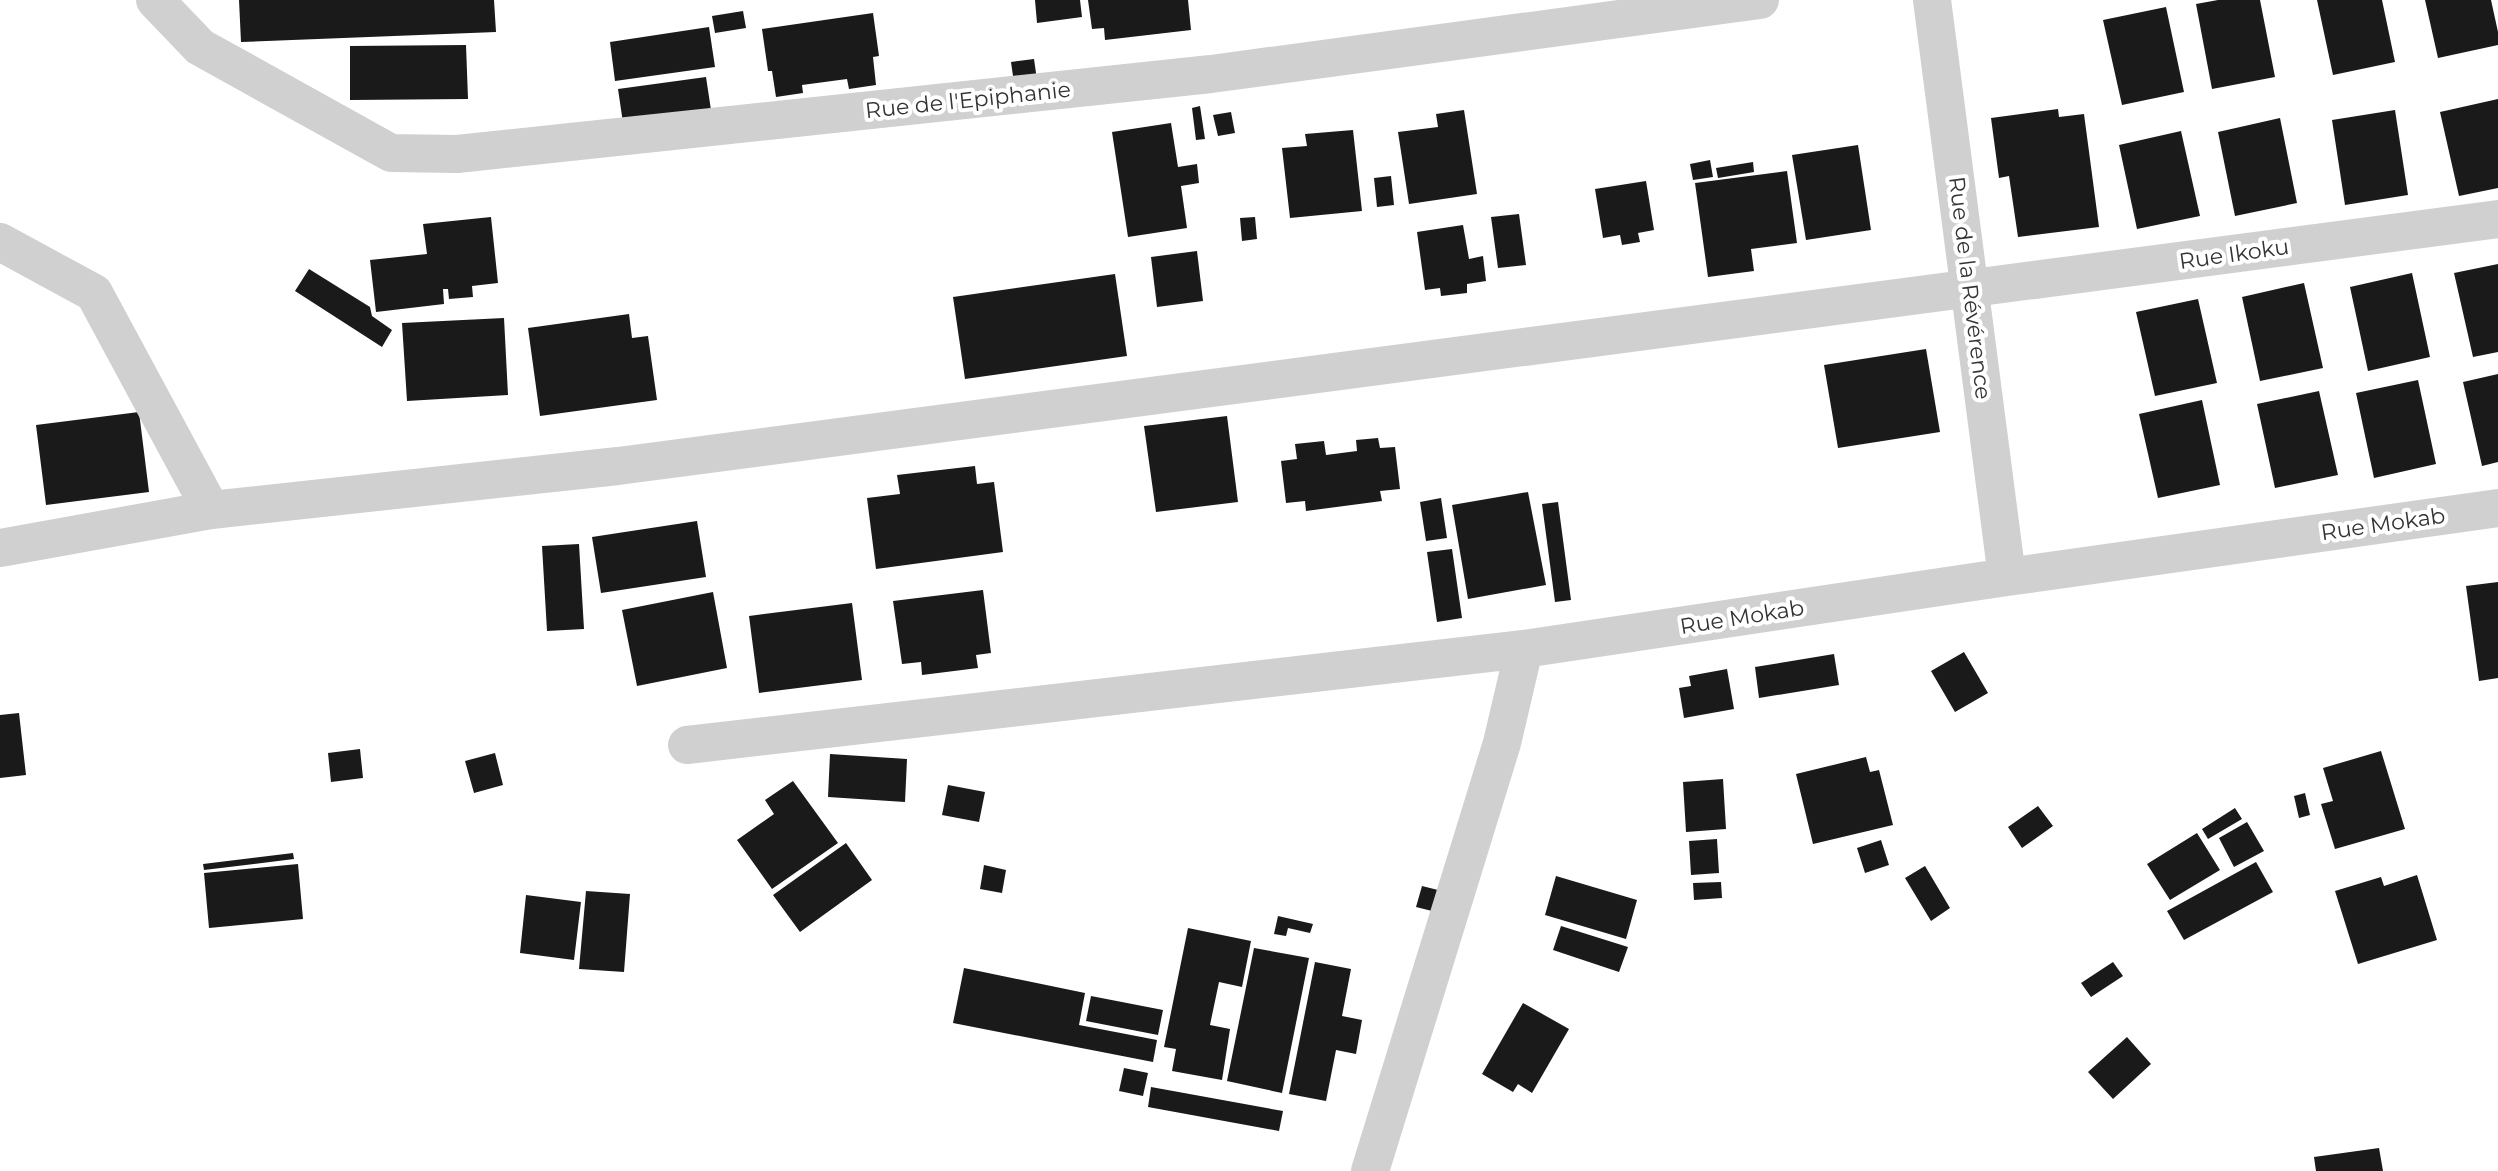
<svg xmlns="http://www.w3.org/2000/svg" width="2498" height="1171" font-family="Montserrat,sans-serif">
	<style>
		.building { fill: #1a1a1a }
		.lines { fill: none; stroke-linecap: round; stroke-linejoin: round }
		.minor { stroke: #d0d0d0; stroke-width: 38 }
		.labels { text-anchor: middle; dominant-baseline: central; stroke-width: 8; stroke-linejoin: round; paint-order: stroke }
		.street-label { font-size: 22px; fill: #333; stroke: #fff }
	</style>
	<rect width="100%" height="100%" fill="#fff"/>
	<path class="building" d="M239,0H494L496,32L241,42Z
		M1035,0H1080L1082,17L1037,23Z
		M1088,0H1188L1191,30L1105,40L1104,28L1092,29Z
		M2218,0H2260L2275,77L2212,89L2196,4Z
		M2317,0H2382L2395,62L2333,75Z
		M2425,0H2491L2498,32V45L2438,58Z
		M2166,7L2184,92L2122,105L2103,20Z
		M743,11L746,28L715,33L712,16Z
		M873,13L879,56L873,57L876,85L849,89L847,79L802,85L803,93L776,97L772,71H768L762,29Z
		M709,27L715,67L615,81L610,42Z
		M466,45L468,99L350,100V46Z
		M1034,59L1037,80L1014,83L1011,62Z
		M706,77L711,110L623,123L618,89Z
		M2498,99V188L2459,196L2440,112Z
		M1200,106L1205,139L1196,140L1192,108Z
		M2058,109L2059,117L2084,114L2099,227L2018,237L2009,176L1999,178L1991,118Z
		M1464,110L1477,194L1409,204L1398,132L1438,127L1436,114Z
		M2395,110L2408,195L2345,205L2332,120Z
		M1231,112L1235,133L1218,136L1213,115Z
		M2280,118L2297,203L2235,216L2218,132Z
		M1171,123L1178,167L1197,164L1199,183L1181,186L1187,228L1128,237L1112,132Z
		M1353,130L1362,211L1290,218L1282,148L1307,146L1305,134Z
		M2181,131L2200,216L2137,229L2119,145Z
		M1858,145L1871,230L1806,240L1792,155Z
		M1710,160L1713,177L1693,180L1690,164Z
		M1753,162L1754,172L1718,178L1716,168Z
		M1787,171L1797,243L1751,249L1754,271L1708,277L1695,183Z
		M1391,176L1394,205L1377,207L1374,178Z
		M1646,181L1654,230L1638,233L1640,242L1622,245L1620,235L1603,238L1595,189Z
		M1519,214L1526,265L1498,268L1491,217Z
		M491,217L498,283L472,286L473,297L449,299L448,289H443L444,304L376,312L370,260L427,254L423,224Z
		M1255,217L1257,239L1242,241L1240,218Z
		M1463,225L1469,259L1483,256L1486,281L1467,284V293L1441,296L1440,288L1425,290L1417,232Z
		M1197,251L1203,301L1157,307L1151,257Z
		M2498,264V352L2473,357L2454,273Z
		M309,269L370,307L372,316L392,330L382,347L295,291Z
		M2412,273L2430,357L2368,371L2350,287Z
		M1115,274L1127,356L965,379L953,297Z
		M2304,283L2323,368L2260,381L2242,297Z
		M2198,299L2217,383L2155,396L2136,312Z
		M629,314L632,338L648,336L657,400L540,416L528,328Z
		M504,318L508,395L407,401L402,323Z
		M1926,349L1940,432L1838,448L1824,365Z
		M2498,374V462L2482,466L2463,382Z
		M2418,380L2436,464L2374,478L2356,393Z
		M2319,391L2338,475L2275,488L2257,404Z
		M2202,400L2220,485L2158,498L2139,414Z
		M139,412L149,492L46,505L36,425Z
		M1227,416L1238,502L1156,512L1144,426Z
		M1378,438L1380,448L1395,447L1400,489L1380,491L1382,501L1306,511L1305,501L1286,503L1281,461L1297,459L1295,444L1324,441L1326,455L1357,451L1356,440Z
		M975,466L977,484L994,482L1003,552L876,569L867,498L900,494L897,475Z
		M1528,492L1546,585L1468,599L1452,505Z
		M1441,498L1447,538L1426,541L1420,502Z
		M1558,502L1571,600L1555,602L1542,504Z
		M697,521L706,577L601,593L592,537Z
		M579,544L584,629L547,631L542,546Z
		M1452,549L1462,618L1437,622L1427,552Z
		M2498,582V678L2479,681L2466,586Z
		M983,590L991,653L976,655L978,668L922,675L921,662L902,664L893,601Z
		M713,592L727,668L637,686L622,610Z
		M852,603L862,680L759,693L749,616Z
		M1964,652L1988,693L1955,712L1931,671Z
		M1834,654L1839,685L1759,698L1755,667Z
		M1727,669L1734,709L1684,718L1679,688L1691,686L1689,676Z
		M19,713L26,775L0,778V715Z
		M360,749L363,778L331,782L328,753Z
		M2381,751L2405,829L2335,849L2321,804L2333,801L2323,768Z
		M495,753L503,785L474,793L465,761Z
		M830,754L907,759L905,802L828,797Z
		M1866,757L1870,772L1879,770L1893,825L1813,844L1796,774Z
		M1723,779L1726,829L1686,832L1683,782Z
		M793,781L838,843L772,889L737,840L774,814L765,800Z
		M948,785L985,792L979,822L942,815Z
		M2305,793L2310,815L2299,818L2294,796Z
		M2038,806L2053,826L2022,848L2008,827Z
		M2235,808L2242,819L2208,839L2202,829Z
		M2247,822L2264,851L2234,867L2219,838Z
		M2197,833L2220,870L2170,900L2147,864Z
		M1717,839L1719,873L1691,875L1689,841Z
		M1881,840L1889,865L1865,873L1857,848Z
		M846,843L872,880L800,932L773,895Z
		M293,853L294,859L204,870L203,864Z
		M2256,862L2273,892L2184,940L2167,911Z
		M298,864L303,919L209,928L204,873Z
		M984,865L1006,870L1002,893L980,889Z
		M1925,866L1950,908L1931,921L1905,878Z
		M2417,875L2437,940L2358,964L2335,891L2381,877L2384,886Z
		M1556,876L1637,900L1626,939L1545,915Z
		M1721,882L1722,898L1694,900L1693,883Z
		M1422,886L1442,891L1436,912L1416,907Z
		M586,891L630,894L624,972L579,969Z
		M526,895L581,902L574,960L520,953Z
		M1278,916L1313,924L1310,933L1288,928L1286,936L1274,934Z
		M1561,926L1628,947L1619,972L1553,950Z
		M1188,928L1251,941L1242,987L1219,982L1210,1025L1230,1029L1222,1080L1172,1071L1176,1049L1164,1047Z
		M1254,948L1309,958L1282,1093L1227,1081Z
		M1315,962L1351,969L1342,1016L1362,1020L1356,1054L1336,1050L1326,1101L1289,1094Z
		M2113,962L2123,976L2091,997L2081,983Z
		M964,968L1085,993L1079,1025L1157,1040L1153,1062L953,1023Z
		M1091,996L1163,1010L1158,1035L1086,1021Z
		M1523,1003L1569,1029L1532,1093L1518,1084L1513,1092L1482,1074Z
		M2127,1037L2151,1064L2113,1099L2088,1072Z
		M1124,1068L1148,1073L1143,1096L1119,1091Z
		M1151,1087L1283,1111L1279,1131L1148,1107Z
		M2379,1148L2383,1171H2316L2314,1157Z"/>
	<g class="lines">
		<path class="minor" d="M155,0L200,47L391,153L457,154L1211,74L1760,0
			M1932,0L2007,577
			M0,242L94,293L211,510
			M0,548L211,510L618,466L2498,219
			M687,745L1524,649
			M1370,1171L1502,743L1524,649L2007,577L2498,508"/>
	</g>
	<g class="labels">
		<g class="street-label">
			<text transform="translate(968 100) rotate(-6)">Rue de l'Epiphanie</text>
			<text transform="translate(2234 254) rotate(-8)">Rue Ikoku</text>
			<text transform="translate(1970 288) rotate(83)">Rue de la Révérence</text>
			<text transform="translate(2383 524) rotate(-8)">Rue Mokab</text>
			<text transform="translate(1742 617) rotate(-9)">Rue Mokab</text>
		</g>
	</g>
</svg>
